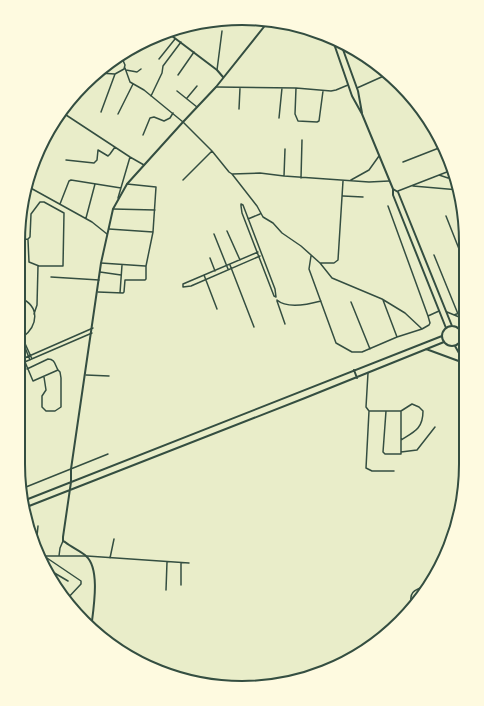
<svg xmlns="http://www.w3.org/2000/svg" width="484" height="706" font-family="'Noto Sans',sans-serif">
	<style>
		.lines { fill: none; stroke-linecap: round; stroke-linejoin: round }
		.minor { stroke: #344e41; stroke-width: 1.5 }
		.tertiary { stroke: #344e41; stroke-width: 2 }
		.rim { fill: none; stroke: #344e41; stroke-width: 2 }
	</style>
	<rect width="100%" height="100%" fill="#e9edc9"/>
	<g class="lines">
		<path class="minor" d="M159,59L175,39
			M125,68L130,82L144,90L183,122L212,151L229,172L232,174L260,173L284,176L369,182L389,181
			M126,70L137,72L141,69
			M217,70L222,31
			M99,73L115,74L124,69L125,65L122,58
			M178,75L194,52
			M401,85L406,96H409
			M216,87L296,88L331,91L336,90L348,85
			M296,88L295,114L298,121L317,122L319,121L323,91
			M357,88L386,75
			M177,91L197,107
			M151,96L162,73L163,66L181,42
			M187,98L197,86
			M239,109L240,88
			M101,112L115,74
			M416,112L425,119
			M63,113L130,157L144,165
			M118,114L133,84
			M279,118L282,88
			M143,135L150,118L154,117L164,121L170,118L173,113
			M66,160L94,163L97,160L98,150L108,156L110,154L115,147
			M403,162L444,146
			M232,174L257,206L263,217L273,223L282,233L301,246L320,263L332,278L382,299L405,313L421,328
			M439,175L448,178L454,177
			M284,176L285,149
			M301,178L302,140
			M183,180L212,151
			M351,180L369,170L379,156
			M27,186L92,222L107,234
			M413,186L459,190
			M398,191L452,170
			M343,196L363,197
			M118,198L130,157
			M60,204L69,181L71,180L121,188
			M241,204L243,205L275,289L276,297L274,296L242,213L241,206Z
			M113,209L155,210
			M446,216L463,259
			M86,218L95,184
			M248,219L260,214
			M109,229L153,232
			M227,231L240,260
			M214,234L228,269
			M22,240L28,239L30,237L31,214L40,202H44L64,213L63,266H38L37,305L34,314
			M28,240L29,262L39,266
			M258,252L183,284V287L191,286L260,256
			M434,255L458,314
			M311,256L309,269L336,343L352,352H362L397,337L422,329L429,325L430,323L428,316L388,206
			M210,258L215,271
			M101,263L145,266
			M320,263H334L338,260L343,181
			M230,265L254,327
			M21,270L23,261L21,254
			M100,272L121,275
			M204,275L217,309
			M51,277L99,280
			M98,292L123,293L124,292L125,280H145L146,279V266L153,232L156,187L127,184
			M120,293L122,265
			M21,298C40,307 38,325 23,337
			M277,300C287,309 310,304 321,301
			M383,300L397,337
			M277,301L285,324
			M351,302L370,349
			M447,312L464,319
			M454,315L464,311
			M428,316L439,311
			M20,338L22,336
			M23,339L32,359
			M22,340L30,360
			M20,349V343
			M20,360L93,328
			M25,362L33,381L58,370L60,372L61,378V407L55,411H46L42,407V396L46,390L44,377
			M20,364L92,333
			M27,369L48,359C55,359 55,365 58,370
			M368,373L366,407L369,411H401L412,404L419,407L423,411C423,429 414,432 401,440
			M86,375L109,376
			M369,411L366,468L372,471H394
			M386,411L383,452L385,454H401V411
			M401,452L417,450L435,427
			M21,489L108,454
			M26,507L27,518L26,523
			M36,546L38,526
			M41,556H87L189,563
			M44,556L81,581V584L66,600
			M59,556L60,548L63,541
			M110,558L114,539
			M46,568L68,581
			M181,585V563
			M166,590L167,562
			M412,605C408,593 414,590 425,586
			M75,610L92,627"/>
		<path class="tertiary" d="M168,33L217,70L223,77
			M332,38L352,96L362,114L393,189V195L446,328
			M341,44L358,91L362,113
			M393,189L398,192L452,326
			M442 336a10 10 0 1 1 20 0a10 10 0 1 1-20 0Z
			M459,329L464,327
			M460,342L464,350
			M455,346L464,362
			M426,349L464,363
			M354,370L357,378
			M23,501L442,336
			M24,508L305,398L444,342
			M91,629C93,611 101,569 86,556C82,552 71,547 65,542L63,541V537L71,482V469L101,263L113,209L127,184L183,122L216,87L267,23"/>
	</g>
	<path d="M0 0H484V706H0ZM242 25H242A217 217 0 0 1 459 242V464A217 217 0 0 1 242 681H242A217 217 0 0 1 25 464V242A217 217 0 0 1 242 25Z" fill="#fefae0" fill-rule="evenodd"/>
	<path class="rim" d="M242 25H242A217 217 0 0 1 459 242V464A217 217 0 0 1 242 681H242A217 217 0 0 1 25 464V242A217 217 0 0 1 242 25Z"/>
</svg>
